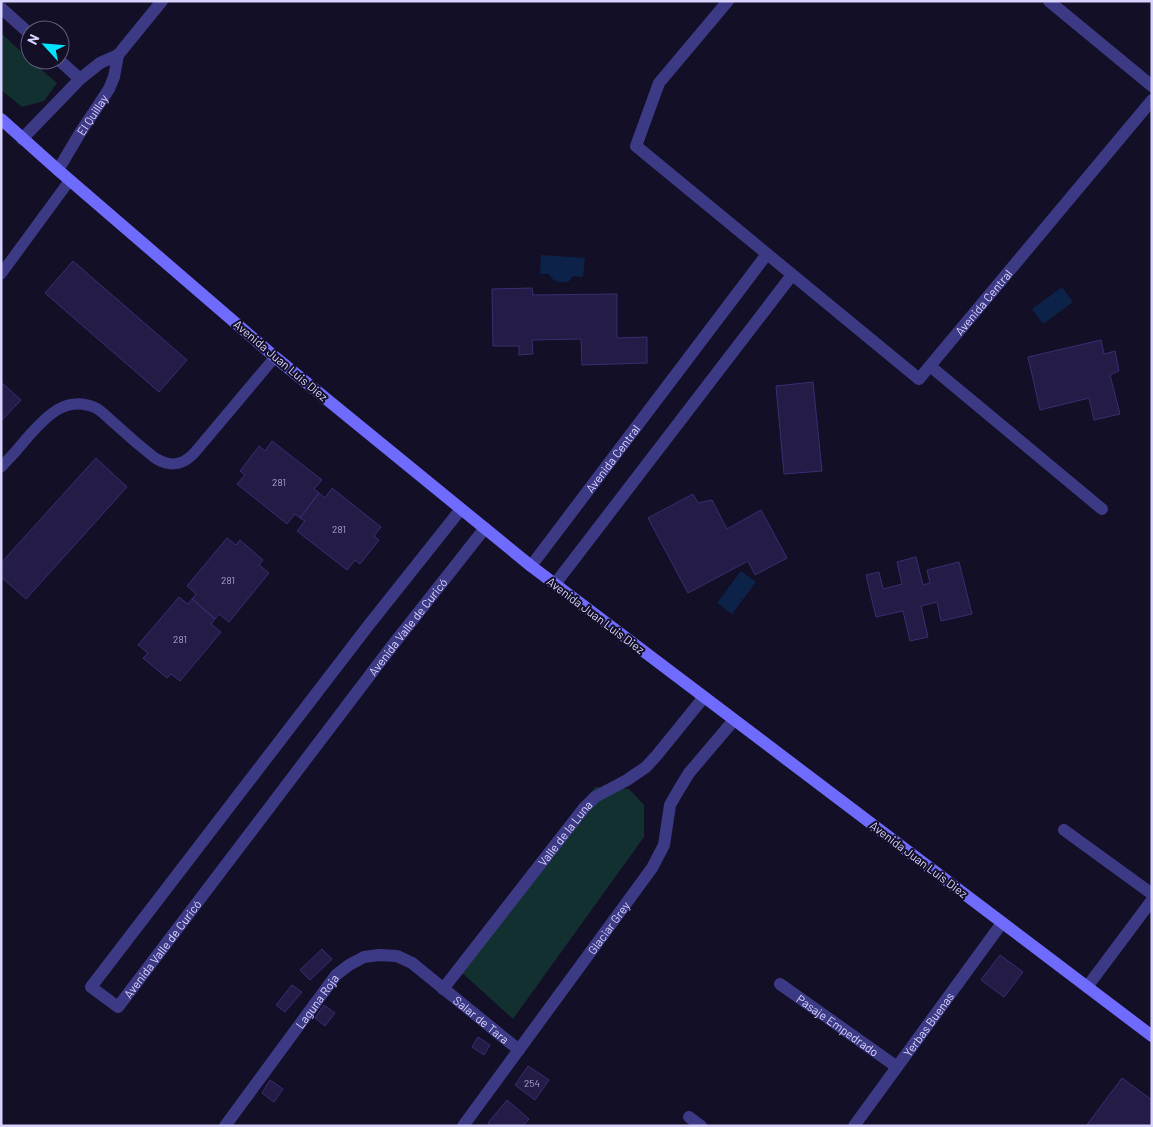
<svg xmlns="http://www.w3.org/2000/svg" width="1153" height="1127" font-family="Barlow,sans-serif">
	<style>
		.green { fill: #12302f }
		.water { fill: #0c2248 }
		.building { fill: #241b47; stroke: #3b2d73 }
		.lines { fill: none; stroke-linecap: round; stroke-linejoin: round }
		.lane { stroke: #3d3a85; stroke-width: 11 }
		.street { stroke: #3d3a85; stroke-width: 12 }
		.secondary { stroke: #6f6bff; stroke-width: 12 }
		.labels { text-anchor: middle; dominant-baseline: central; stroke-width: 4; stroke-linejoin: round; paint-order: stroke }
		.number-label { font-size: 10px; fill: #aca6d1 }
		.street-label { font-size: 12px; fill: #d9d4ff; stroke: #130f26 }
	</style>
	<rect width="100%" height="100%" fill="#130f26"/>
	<path class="green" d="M1,33L30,60L57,83L44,101L22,107L1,90Z
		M595,787L629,789L644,805V837L513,1019L460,971Z"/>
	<path class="water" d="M541,255L585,258L583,277L573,276L568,282C559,283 553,282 549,274H540Z
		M1062,287L1073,302L1043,324L1032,309Z
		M741,571L756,582L732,614L717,603Z"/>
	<path class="building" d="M73,261L187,360L159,392L45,293Z
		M532,288L533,295L617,294V338L647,337V363L582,365L581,339L532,340L533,354L519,355V346H493L492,289Z
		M1101,340L1104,354L1115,351L1119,371L1110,375L1120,414L1094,420L1089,398L1040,410L1028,357Z
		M1,382L21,400L1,421Z
		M813,382L822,471L784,474L776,386Z
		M272,441L322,480L314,489L319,493L300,518L295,514L287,524L237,484L245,475L240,471L259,446L265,451Z
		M96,458L127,487L26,599L1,577V563Z
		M332,488L381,527L374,536L379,540L360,564L355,560L347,570L297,531L305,521L300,518L319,493L325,498Z
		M693,494L698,503L712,500L727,529L761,510L787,558L755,575L748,561L688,593L648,518Z
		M227,538L236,545L240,540L263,560L259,565L269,573L229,622L219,614L215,619L192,599L196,594L187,586Z
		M916,557L923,585L930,583L927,570L959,562L972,614L941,621L937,602L921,606L928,637L910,641L903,611L876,617L866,575L879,572L883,589L902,584L897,562Z
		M179,597L188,604L192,599L215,619L211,624L221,632L180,681L171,674L167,678L143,658L148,653L138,645Z
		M322,949L332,959L310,980L300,970Z
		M1000,955L1023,972L1004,997L981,980Z
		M292,985L302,992L285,1012L276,1005Z
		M324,1005L335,1013L325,1026L315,1018Z
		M478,1037L490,1045L484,1055L472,1047Z
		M528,1066L549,1080L535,1100L515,1085Z
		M1122,1078L1152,1100V1126H1086Z
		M270,1080L283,1089L274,1102L262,1093Z
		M507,1100L529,1119L523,1126H491L488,1123Z"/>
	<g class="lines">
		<path class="lane" d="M1,274L70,180
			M1,467C10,458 19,448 27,438C45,418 65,394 96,408C103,412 108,418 114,423C127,435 141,447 155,458C171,468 184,465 196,451L275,357"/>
		<g class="street">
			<path id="s1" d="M728,1L659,83L636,146L919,379L1152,100"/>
			<path d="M1049,1L1152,86"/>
			<path d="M1,8L30,34"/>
			<path d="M59,60L80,79"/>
			<path d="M22,139L80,79L100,63L118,55L162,1"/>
			<path id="s2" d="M58,170L80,133L109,89L114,77L118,55"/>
			<path d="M930,366L1102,509"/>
			<path id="s3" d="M461,509L368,626L91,987L118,1007L392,646L485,528"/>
			<path id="s4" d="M531,566L767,254"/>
			<path d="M555,584L792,275"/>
			<path d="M1064,830L1152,894"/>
			<path id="s5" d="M780,984L897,1067"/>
			<path d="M1087,987L1152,900"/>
			<path id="s6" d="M443,989L584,808L595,797L627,780L646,767L657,755L704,697"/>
			<path d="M689,1117L701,1126"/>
			<path id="s7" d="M225,1126L336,975L349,965L364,957L379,955L397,956L412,963L519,1050"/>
			<path id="s8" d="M463,1126L652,868L664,845L670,805L678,791L689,773L734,720"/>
			<path id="s9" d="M854,1126L1002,923"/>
		</g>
		<path class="secondary" d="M1,119L58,170L275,357L531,566L1152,1036"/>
	</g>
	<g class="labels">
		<g class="number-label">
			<text x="279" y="482">281</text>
			<text x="339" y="529">281</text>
			<text x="228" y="580">281</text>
			<text x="180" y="639">281</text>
			<text x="532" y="1083">254</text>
		</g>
		<g class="street-label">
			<text stroke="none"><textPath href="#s2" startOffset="65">El Quillay</textPath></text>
			<text stroke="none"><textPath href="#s1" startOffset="641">Avenida Central</textPath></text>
			<text transform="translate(281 360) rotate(40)">Avenida Juan Luis Diez</text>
			<text stroke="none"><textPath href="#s4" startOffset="135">Avenida Central</textPath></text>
			<text transform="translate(596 615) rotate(37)">Avenida Juan Luis Diez</text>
			<text stroke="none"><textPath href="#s3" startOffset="1116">Avenida Valle de Curicó</textPath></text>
			<text stroke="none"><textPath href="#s6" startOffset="198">Valle de la Luna</textPath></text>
			<text transform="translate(919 859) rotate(37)">Avenida Juan Luis Diez</text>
			<text stroke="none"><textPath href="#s8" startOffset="246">Glaciar Grey</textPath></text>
			<text stroke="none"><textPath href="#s3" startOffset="711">Avenida Valle de Curicó</textPath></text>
			<text stroke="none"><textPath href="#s7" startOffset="155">Laguna Roja</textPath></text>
			<text stroke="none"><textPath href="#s7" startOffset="360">Salar de Tara</textPath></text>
			<text stroke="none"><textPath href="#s9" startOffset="126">Yerbas Buenas</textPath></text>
			<text stroke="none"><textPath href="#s5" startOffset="71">Pasaje Empedrado</textPath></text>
		</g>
	</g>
	<rect width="1153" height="1127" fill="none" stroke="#d9d4ff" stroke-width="5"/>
	<g transform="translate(45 45) rotate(296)"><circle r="24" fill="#130f26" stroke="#625e7d"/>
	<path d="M0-4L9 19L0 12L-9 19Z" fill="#00e5ff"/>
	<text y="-8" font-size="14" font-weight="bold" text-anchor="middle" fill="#d9d4ff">N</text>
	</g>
</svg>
